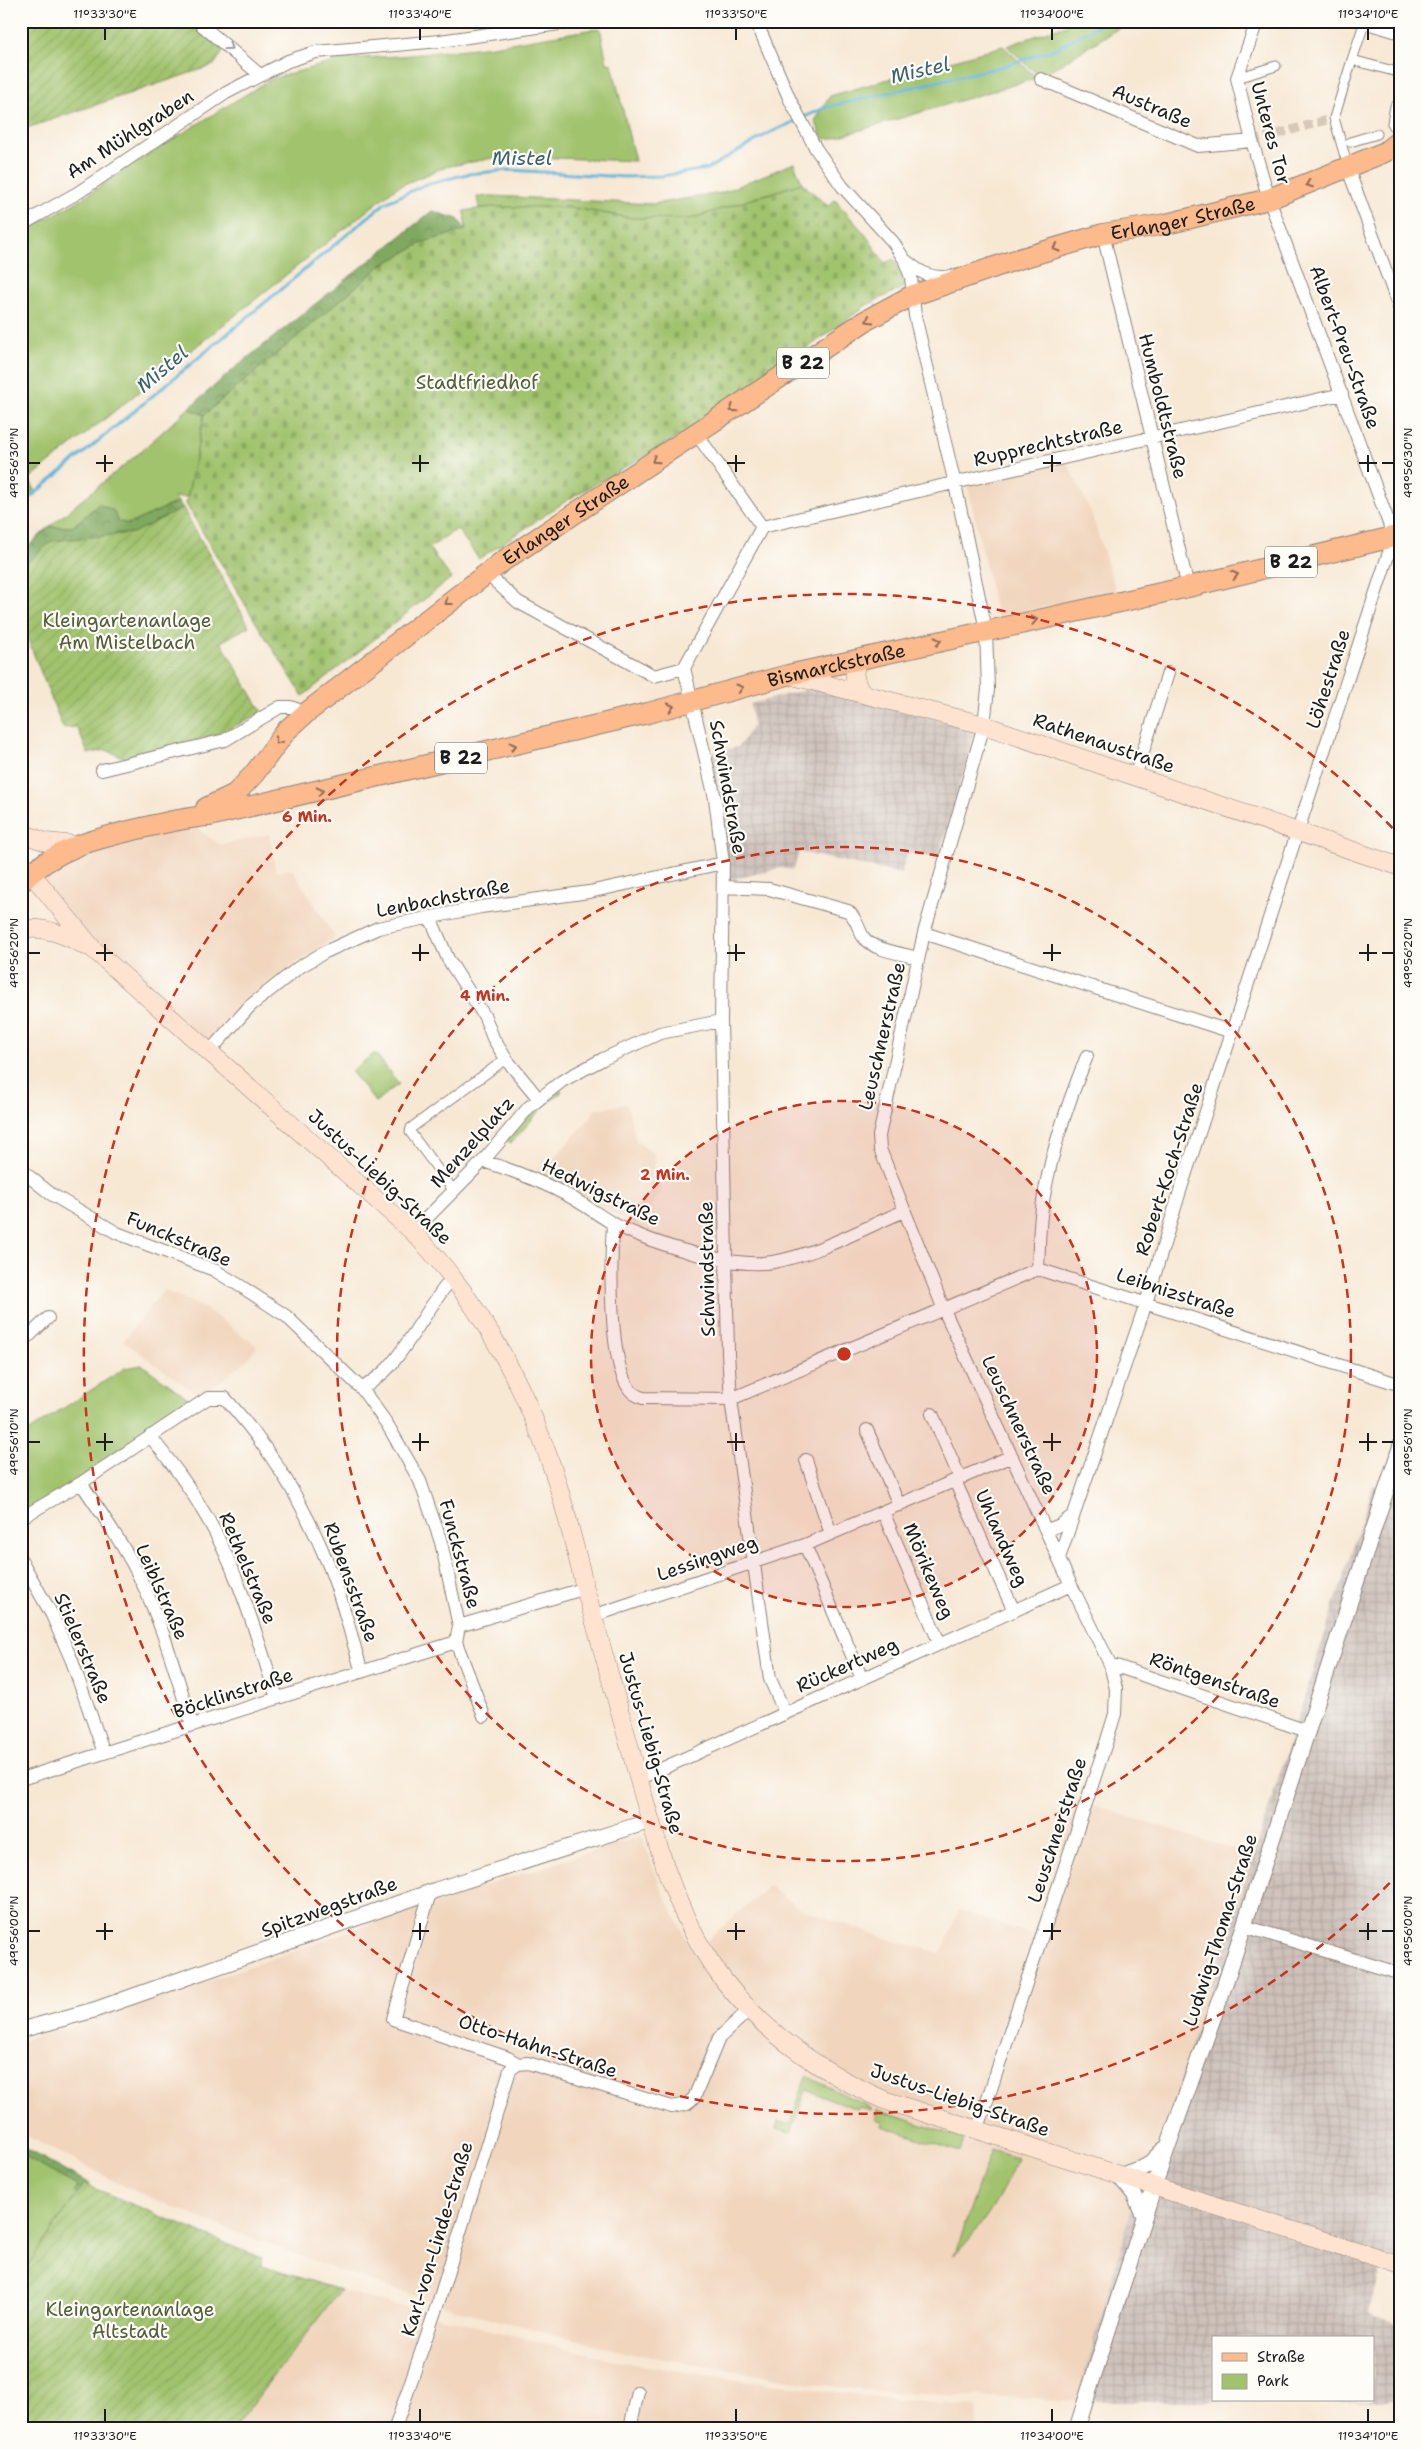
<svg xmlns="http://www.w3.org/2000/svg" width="1422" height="2449" font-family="'Shantell Sans',sans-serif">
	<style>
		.built { fill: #f1d5bd }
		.industrial { fill: url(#industrial-grid); fill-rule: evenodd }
		.green { fill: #a1c36d; stroke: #5e7044 }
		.forest { fill: url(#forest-crowns); stroke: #4e623e }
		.cemetery { fill: url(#cemetery-stones); stroke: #5e7044 }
		.garden { fill: url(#garden-furrows); stroke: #5e7044 }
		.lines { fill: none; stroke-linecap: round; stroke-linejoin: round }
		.stream { stroke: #5db5da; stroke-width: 3 }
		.pedestrian-tunnel { stroke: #d6c9b8; stroke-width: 9; stroke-dasharray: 9 4.5; stroke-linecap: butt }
		.pedestrian-casing { stroke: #8a8278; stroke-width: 11 }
		.minor-casing { stroke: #8a8278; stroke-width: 14 }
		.tertiary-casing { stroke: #8a8278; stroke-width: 17 }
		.secondary-casing { stroke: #8a8278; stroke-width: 19 }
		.primary-casing { stroke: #8a8278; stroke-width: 22 }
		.pedestrian { stroke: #fff; stroke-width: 9 }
		.minor { stroke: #fff; stroke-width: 12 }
		.tertiary { stroke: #fff; stroke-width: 15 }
		.secondary { stroke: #fee3d1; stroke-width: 18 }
		.primary { stroke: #fcba8d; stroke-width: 20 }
		.oneway { stroke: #999 }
		.oneway2 { stroke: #8c6b54 }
		.ticks { fill: none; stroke: #1c1c1c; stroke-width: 2 }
		.ring { fill: none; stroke: #c8321e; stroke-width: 2.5; stroke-dasharray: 9 6 }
		.labels { text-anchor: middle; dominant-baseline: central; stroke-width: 4.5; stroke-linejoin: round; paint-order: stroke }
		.shield { fill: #fdfcf7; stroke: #605f5e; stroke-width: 1 }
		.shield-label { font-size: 18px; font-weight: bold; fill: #1c1c1c }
		.street-label { font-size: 19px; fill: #1c1c1c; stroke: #fdfcf7 }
		.park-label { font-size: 19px; fill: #515f3c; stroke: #fdfcf7 }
		.water-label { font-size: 20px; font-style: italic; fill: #396171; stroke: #fdfcf7 }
		.centre { fill: #c8321e; stroke: #fdfcf7; stroke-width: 2.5 }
		.ring-label { font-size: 15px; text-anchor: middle; font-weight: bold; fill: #c8321e; stroke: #fdfcf7; stroke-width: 4.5; stroke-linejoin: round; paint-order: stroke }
		.neatline { fill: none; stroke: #1c1c1c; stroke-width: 2 }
		.ticks-label { font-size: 12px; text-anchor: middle; fill: #1c1c1c }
	</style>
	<defs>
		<pattern id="industrial-grid" width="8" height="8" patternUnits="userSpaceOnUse" patternTransform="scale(1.25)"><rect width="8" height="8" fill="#cec1ba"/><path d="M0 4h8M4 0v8" fill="none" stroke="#b0a59f"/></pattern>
		<pattern id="forest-crowns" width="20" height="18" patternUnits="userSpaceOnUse" patternTransform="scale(1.25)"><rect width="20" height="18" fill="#80a960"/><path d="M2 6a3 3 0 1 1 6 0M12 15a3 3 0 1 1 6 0" fill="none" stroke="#68894e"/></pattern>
		<pattern id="cemetery-stones" width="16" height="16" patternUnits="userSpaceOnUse" patternTransform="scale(1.25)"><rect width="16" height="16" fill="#a1c36d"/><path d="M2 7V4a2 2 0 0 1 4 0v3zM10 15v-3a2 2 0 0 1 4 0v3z" fill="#8aa75e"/></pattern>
		<pattern id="garden-furrows" width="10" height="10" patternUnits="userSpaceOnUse" patternTransform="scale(1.25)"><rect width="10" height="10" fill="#a1c36d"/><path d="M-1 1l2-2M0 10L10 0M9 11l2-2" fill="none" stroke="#8aa75e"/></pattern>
	</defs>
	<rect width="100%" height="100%" fill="#fdfcf7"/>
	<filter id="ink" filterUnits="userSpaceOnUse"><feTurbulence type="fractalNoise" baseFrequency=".02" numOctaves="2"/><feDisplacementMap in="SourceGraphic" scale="10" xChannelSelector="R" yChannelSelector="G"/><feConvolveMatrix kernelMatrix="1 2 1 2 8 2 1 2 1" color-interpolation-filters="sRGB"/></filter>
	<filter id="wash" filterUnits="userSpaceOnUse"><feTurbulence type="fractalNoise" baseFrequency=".0096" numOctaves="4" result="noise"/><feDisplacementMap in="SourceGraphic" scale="20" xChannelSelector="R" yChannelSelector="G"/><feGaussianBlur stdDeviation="1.12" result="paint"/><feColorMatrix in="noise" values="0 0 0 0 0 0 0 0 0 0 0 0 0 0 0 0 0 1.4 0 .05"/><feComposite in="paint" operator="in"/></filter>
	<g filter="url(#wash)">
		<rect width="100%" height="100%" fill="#f7e8d4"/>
		<path class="built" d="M1066,460L1091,512L1116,591L997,617L967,483Z
			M199,821L201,832L221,845L269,834L276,872L292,869L335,937L253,993L208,1042L95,943L40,880L66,859Z
			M627,1104L636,1140L654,1155V1177L662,1192L637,1226L542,1178L543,1170L592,1116L594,1110Z
			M164,1290L206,1309L257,1346L246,1361L205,1393L193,1391L123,1341Z
			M1077,1800L1254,1856L1156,2156L1132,2208L1077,2401L901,2393L812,2384L628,2353L454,2309L354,2276L207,2221L132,2190L21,2133V2041L211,1980L432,1902L641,1836L662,1890L693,1952L769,1886L798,1908L888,1939L941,1953L959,1910L1033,1935L1062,1850Z
			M340,2290L451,2320L627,2363L745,2381L901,2400L978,2407L975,2428H234Z"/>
		<path class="industrial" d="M816,687L976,729L938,858L907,853L901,874L799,852L793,870L781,868L726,881L709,753L738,747L753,726L750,704Z
			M1373,1485L1401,1495V2260L1386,2255L1368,2314L1401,2324V2401H1077L1132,2208L1156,2156ZM1213,2338H1373V2400H1213Z"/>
		<path class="green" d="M1077,21H1130L1040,77L1007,46Z
			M600,28L607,63L612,64L635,161L504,156L445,167L397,187L29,479L35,490L21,501V232L75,203L149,154L271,79L344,59L402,56L493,46Z
			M1003,46L1037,78L830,139L823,138L815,121L830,96Z
			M794,163L802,183L690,219L631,218L567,207L479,208L477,197L492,196L653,204L721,193Z
			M189,408L204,415L188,497H174L178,502L129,524L117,521L99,504L72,527H49L139,453Z
			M375,1053L399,1084L375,1102L351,1071Z
			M558,1088L562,1092L544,1106L511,1143L505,1139Z
			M142,1365L192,1401L21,1519V1436L125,1368Z
			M806,2076L872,2108V2110L859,2107L858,2109L806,2090L791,2133L777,2129L779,2121L790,2125Z
			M878,2110L964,2139L960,2152L881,2126L882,2121L875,2119Z
			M21,2148L84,2184L21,2275Z
			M991,2150L1017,2158C1002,2196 982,2227 954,2256Z"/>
		<path class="forest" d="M432,211L458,219L466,230L424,242L382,265L204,415L189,408L235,368Z
			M178,502L183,508L133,533L52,541L21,568V553L49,527H72L99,504L114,511L117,521L129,524Z
			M21,2146L90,2184L82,2197L74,2192L77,2186L21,2155Z"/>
		<path class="cemetery" d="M802,183L828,206L835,200L865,234L885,263L894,259L906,286L867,305L705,422L569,499L479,559L457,529L429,548L451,578L303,696L255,621L186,504L204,415L382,265L424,242L466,230L464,211L489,207H567L631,218L690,219Z"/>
		<path class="garden" d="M21,21H188L224,50L214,65L21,130Z
			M183,508L249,626L221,642L262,712L222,733L127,759L106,750L88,754L77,727L63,728L21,622V568L52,541L133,533Z
			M84,2184L261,2258L262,2266L340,2290L234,2428H21V2275Z"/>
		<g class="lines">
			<path class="stream" d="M804,117L827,107L1004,66L1055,49L1106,21
				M21,505L385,203L424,185L467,174L510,170L624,177L662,176L707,169L769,133L798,120"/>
		</g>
	</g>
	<g filter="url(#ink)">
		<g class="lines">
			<path class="pedestrian-tunnel" d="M1252,141L1334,118"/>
			<g class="pedestrian-casing">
				<path id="pedestrian" d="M1352,60L1365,21
					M1237,78L1276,66
					M1395,128L1392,123L1395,106H1401
					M1350,142L1377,134
					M1348,167L1334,118L1352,60L1401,73
					M454,1191L410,1132L411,1128L506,1059"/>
			</g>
			<g class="minor-casing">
				<path id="minor" d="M197,21L260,75
					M756,21L790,100L816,149L842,186L893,242L904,259L911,277L915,316L955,484L986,630L988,689L984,725L924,933L879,1136L880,1149L944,1310L1071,1585L1110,1664L1116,1689L1115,1714L1106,1743L977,2131
					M1360,21L1401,33
					M1041,79L1198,146L1252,141
					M1348,169L1401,312
					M21,225L79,192L226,93L288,61L316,52L440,41L580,21
					M1103,234L1188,587
					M904,259C919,272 931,280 951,276
					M696,433L762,527
					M486,573L518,602L654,676L684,668
					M102,770L225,740L280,707H291L306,713
					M1135,777L1168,673
					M723,887L769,889L848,911C857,918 858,930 864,938C872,950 904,954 918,958
					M430,917L448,959L485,1017L493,1038L506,1059L539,1099
					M924,933L1232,1032
					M209,1052L250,1006L298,968L325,952L378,928L481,907L589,892L723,863
					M483,1161C512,1170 540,1181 567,1195C582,1203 597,1214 612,1223C651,1243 730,1269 773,1262C818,1254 862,1229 904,1211
					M21,1170L51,1194L117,1233L214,1270L242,1287L286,1316L362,1389L387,1424L420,1481L441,1542L459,1626
					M613,1223C611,1256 607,1371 633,1393C636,1395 640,1397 643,1398L731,1399L1038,1269L1401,1385
					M413,1232L483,1161L529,1107L562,1081L603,1059L660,1033L721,1021
					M1038,1269C1039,1251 1039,1232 1041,1215C1048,1160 1066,1107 1087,1056
					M21,1340L30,1335L48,1318
					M362,1389C371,1382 381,1376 389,1367C413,1339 429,1305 453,1277
					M932,1414L960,1478
					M867,1430L899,1505
					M150,1436C169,1460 188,1484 203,1511C238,1568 256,1635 277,1698
					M806,1460L831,1534
					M955,1481L1014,1611
					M81,1483C101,1513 122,1542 138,1574C162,1622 176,1674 192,1725
					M883,1512L940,1644
					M21,1518L81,1483L208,1398H225C271,1449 303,1502 329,1566C343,1600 351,1637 362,1672
					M1047,1530L1060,1525L1072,1516
					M805,1545L862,1679
					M1059,1558L1146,1303L1180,1191L1394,537L1269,199L1252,141L1237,78L1257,21
					M21,1560L52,1615L72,1661L104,1753
					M593,1616L805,1545L1012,1456
					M1110,1664L1307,1731
					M785,1713L770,1679L731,1399L728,1353L721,1021L723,863L715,798L684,668L762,527L1342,394
					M484,1716L456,1642L459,1626L586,1588
					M21,1779L456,1642
					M639,1779L1071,1585
					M430,1893L393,2019L508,2058L518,2064L528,2063L672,2107L687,2104L694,2098L719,2038L749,2010
					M1244,1926L1401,1974
					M395,2428L440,2297L510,2070L518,2064
					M630,2428L638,2392"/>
			</g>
			<g class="tertiary-casing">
				<path id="tertiary" d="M21,2030L94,2010L436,1890L650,1821
					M1119,2176L1147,2166L1163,2150
					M1119,2176L1134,2194L1144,2216
					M1077,2428L1154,2186L1223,1990L1401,1445"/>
			</g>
			<g class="secondary-casing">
				<path id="secondary" d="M789,675L984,725L1401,867
					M861,692C854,680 851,669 861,658
					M21,833L46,842L78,845
					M21,861L93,949L413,1232C481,1302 526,1387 556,1479C567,1514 576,1551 585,1588C602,1647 618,1706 635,1766C656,1841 676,1920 725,1982C767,2035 823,2073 884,2100L1401,2265
					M21,929C45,926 65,935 86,946"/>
			</g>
			<g class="primary-casing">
				<g id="primary">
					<path id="s1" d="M206,808L235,794L254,774L287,730L306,713L503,561L865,321L911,296L1012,261L1103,234L1166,224L1269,199L1385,152L1401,139"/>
					<path id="s2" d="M21,882C57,847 95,839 142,828C164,823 186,817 209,816L648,713L788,675L1188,587L1401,535"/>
				</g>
			</g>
			<use href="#pedestrian" class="pedestrian"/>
			<use href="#minor" class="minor"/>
			<use href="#tertiary" class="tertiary"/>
			<use href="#secondary" class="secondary"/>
			<use href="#primary" class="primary"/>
		</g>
		<defs><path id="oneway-chevron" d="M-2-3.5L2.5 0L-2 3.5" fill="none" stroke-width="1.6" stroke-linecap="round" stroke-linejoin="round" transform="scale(1.25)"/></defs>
		<use class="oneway" href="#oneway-chevron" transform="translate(229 47) rotate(36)"/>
		<g class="oneway2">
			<use href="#oneway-chevron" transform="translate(1309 184) rotate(159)"/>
			<use href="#oneway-chevron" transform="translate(1056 248) rotate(164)"/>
			<use href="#oneway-chevron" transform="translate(869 320) rotate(150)"/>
			<use href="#oneway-chevron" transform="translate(733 409) rotate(146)"/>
			<use href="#oneway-chevron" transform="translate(655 460) rotate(147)"/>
			<use href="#oneway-chevron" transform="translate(1235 575) rotate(-14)"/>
			<use href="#oneway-chevron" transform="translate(448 602) rotate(142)"/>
			<use href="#oneway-chevron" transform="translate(1034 620) rotate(-12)"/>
			<use href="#oneway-chevron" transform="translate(938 641) rotate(-13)"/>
			<use href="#oneway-chevron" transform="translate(740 688) rotate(-16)"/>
			<use href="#oneway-chevron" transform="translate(671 707) rotate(-14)"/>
			<use href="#oneway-chevron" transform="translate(278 741) rotate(127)"/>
			<use href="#oneway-chevron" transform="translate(513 746) rotate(-13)"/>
			<use href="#oneway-chevron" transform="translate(320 791) rotate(-13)"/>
		</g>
	</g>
	<path class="ticks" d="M105,28V40M420,28V40M736,28V40M1052,28V40M1368,28V40M105,455V472M420,455V472M736,455V472M1052,455V472M1368,455V472M28,463H40M96,463H113M412,463H429M727,463H745M1043,463H1061M1359,463H1377M1382,463H1394M105,944V961M420,944V961M736,944V961M1052,944V961M1368,944V961M28,953H40M96,953H113M412,953H429M727,953H745M1043,953H1061M1359,953H1377M1382,953H1394M105,1433V1451M420,1433V1451M736,1433V1451M1052,1433V1451M1368,1433V1451M28,1442H40M96,1442H113M412,1442H429M727,1442H745M1043,1442H1061M1359,1442H1377M1382,1442H1394M105,1923V1940M420,1923V1940M736,1923V1940M1052,1923V1940M1368,1923V1940M28,1931H40M96,1931H113M412,1931H429M727,1931H745M1043,1931H1061M1359,1931H1377M1382,1931H1394M105,2409V2422M420,2409V2422M736,2409V2422M1052,2409V2422M1368,2409V2422"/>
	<circle cx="844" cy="1354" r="253" fill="#c8321e" fill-opacity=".12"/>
	<g class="ring">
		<circle cx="844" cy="1354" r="253"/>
		<circle cx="844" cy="1354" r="507"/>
		<path d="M1400 1872A760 760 0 1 1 1400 836"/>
	</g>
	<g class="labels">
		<g class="shield">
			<rect x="777" y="347.5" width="52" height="31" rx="4"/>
			<rect x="1265" y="546.5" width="52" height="31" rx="4"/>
			<rect x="435" y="742.5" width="52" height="31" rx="4"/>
		</g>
		<g class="shield-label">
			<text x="803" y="363">B 22</text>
			<text x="1291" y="562">B 22</text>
			<text x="461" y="758">B 22</text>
		</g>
		<g class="street-label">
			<text transform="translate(1152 106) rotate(23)">Austraße</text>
			<text transform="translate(1271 133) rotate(75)">Unteres Tor</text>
			<text transform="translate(130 134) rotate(-33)">Am Mühlgraben</text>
			<text stroke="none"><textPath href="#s1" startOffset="1159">Erlanger Straße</textPath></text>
			<text transform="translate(1345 347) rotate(70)">Albert-Preu-Straße</text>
			<text transform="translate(1163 406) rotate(76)">Humboldtstraße</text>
			<text transform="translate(1048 443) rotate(-13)">Rupprechtstraße</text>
			<text stroke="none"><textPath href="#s1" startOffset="464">Erlanger Straße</textPath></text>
			<text stroke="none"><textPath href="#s2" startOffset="848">Bismarckstraße</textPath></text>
			<text transform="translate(1328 679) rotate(-72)">Löhestraße</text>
			<text transform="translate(1104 743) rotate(19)">Rathenaustraße</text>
			<text transform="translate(728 787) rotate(80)">Schwindstraße</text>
			<text transform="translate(443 898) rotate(-11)">Lenbachstraße</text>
			<text transform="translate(882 1036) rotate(-77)">Leuschnerstraße</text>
			<text transform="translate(472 1142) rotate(-48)">Menzelplatz</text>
			<text transform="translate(1169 1169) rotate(-72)">Robert-Koch-Straße</text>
			<text transform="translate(380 1177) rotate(43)">Justus-Liebig-Straße</text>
			<text transform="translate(601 1192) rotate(26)">Hedwigstraße</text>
			<text transform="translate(179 1239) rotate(23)">Funckstraße</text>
			<text transform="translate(707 1269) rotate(-91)">Schwindstraße</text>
			<text transform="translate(1176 1293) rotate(18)">Leibnizstraße</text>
			<text transform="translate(1019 1425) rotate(65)">Leuschnerstraße</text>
			<text transform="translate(1002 1538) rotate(66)">Uhlandweg</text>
			<text transform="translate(460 1554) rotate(75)">Funckstraße</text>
			<text transform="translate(707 1558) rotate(-19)">Lessingweg</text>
			<text transform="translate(248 1568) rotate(67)">Rethelstraße</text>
			<text transform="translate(929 1571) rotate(67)">Mörikeweg</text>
			<text transform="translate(351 1582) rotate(70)">Rubensstraße</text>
			<text transform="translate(162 1592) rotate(66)">Leiblstraße</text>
			<text transform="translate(83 1648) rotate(67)">Stielerstraße</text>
			<text transform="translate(847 1665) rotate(-24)">Rückertweg</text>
			<text transform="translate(1215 1680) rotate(19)">Röntgenstraße</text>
			<text transform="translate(233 1693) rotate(-18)">Böcklinstraße</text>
			<text transform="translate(651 1743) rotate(74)">Justus-Liebig-Straße</text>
			<text transform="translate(1057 1830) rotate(-72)">Leuschnerstraße</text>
			<text transform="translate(329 1907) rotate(-20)">Spitzwegstraße</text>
			<text transform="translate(1220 1930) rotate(-72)">Ludwig-Thoma-Straße</text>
			<text transform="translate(538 2046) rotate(18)">Otto-Hahn-Straße</text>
			<text transform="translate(960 2100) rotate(19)">Justus-Liebig-Straße</text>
			<text transform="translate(437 2239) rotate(-73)">Karl-von-Linde-Straße</text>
		</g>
		<g class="park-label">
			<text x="477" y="382">Stadtfriedhof</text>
			<text x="127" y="620">Kleingartenanlage<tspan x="127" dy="22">Am Mistelbach</tspan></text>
			<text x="130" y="2309">Kleingartenanlage<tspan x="130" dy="22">Altstadt</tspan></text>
		</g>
		<g class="water-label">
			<text transform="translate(920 70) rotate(-13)">Mistel</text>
			<text x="522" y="158">Mistel</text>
			<text transform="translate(162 369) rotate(-40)">Mistel</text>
		</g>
	</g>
	<circle cx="844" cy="1354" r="8" class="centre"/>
	<g class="ring-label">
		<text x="307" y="822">6 Min.</text>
		<text x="485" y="1001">4 Min.</text>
		<text x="665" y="1180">2 Min.</text>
	</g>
	<rect width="1422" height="2449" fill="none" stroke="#fdfcf7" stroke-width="55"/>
	<rect x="1212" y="2336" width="162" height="65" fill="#fdfcf7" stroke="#a3a29f"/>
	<rect x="1222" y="2353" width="25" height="8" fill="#fcba8d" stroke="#a3a29f"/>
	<text x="1257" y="2362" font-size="15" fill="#1c1c1c">Straße</text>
	<rect x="1222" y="2374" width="25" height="15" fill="#a1c36d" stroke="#a3a29f"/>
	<text x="1257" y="2386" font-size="15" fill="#1c1c1c">Park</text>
	<rect x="28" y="28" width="1366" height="2394" class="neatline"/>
	<g class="ticks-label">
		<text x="105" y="18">11°33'30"E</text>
		<text x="420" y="18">11°33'40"E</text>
		<text x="736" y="18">11°33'50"E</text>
		<text x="1052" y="18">11°34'00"E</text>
		<text x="1368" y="18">11°34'10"E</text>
		<text transform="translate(14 463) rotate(-90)" y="4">49°56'30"N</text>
		<text transform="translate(1408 463) rotate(-90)" y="4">49°56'30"N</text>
		<text transform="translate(14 953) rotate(-90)" y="4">49°56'20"N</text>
		<text transform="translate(1408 953) rotate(-90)" y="4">49°56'20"N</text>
		<text transform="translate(14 1442) rotate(-90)" y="4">49°56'10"N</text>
		<text transform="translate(1408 1442) rotate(-90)" y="4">49°56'10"N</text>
		<text transform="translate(14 1931) rotate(-90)" y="4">49°56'00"N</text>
		<text transform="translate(1408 1931) rotate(-90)" y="4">49°56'00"N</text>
		<text x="105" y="2440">11°33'30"E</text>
		<text x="420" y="2440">11°33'40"E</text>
		<text x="736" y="2440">11°33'50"E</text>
		<text x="1052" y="2440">11°34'00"E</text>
		<text x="1368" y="2440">11°34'10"E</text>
	</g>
</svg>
